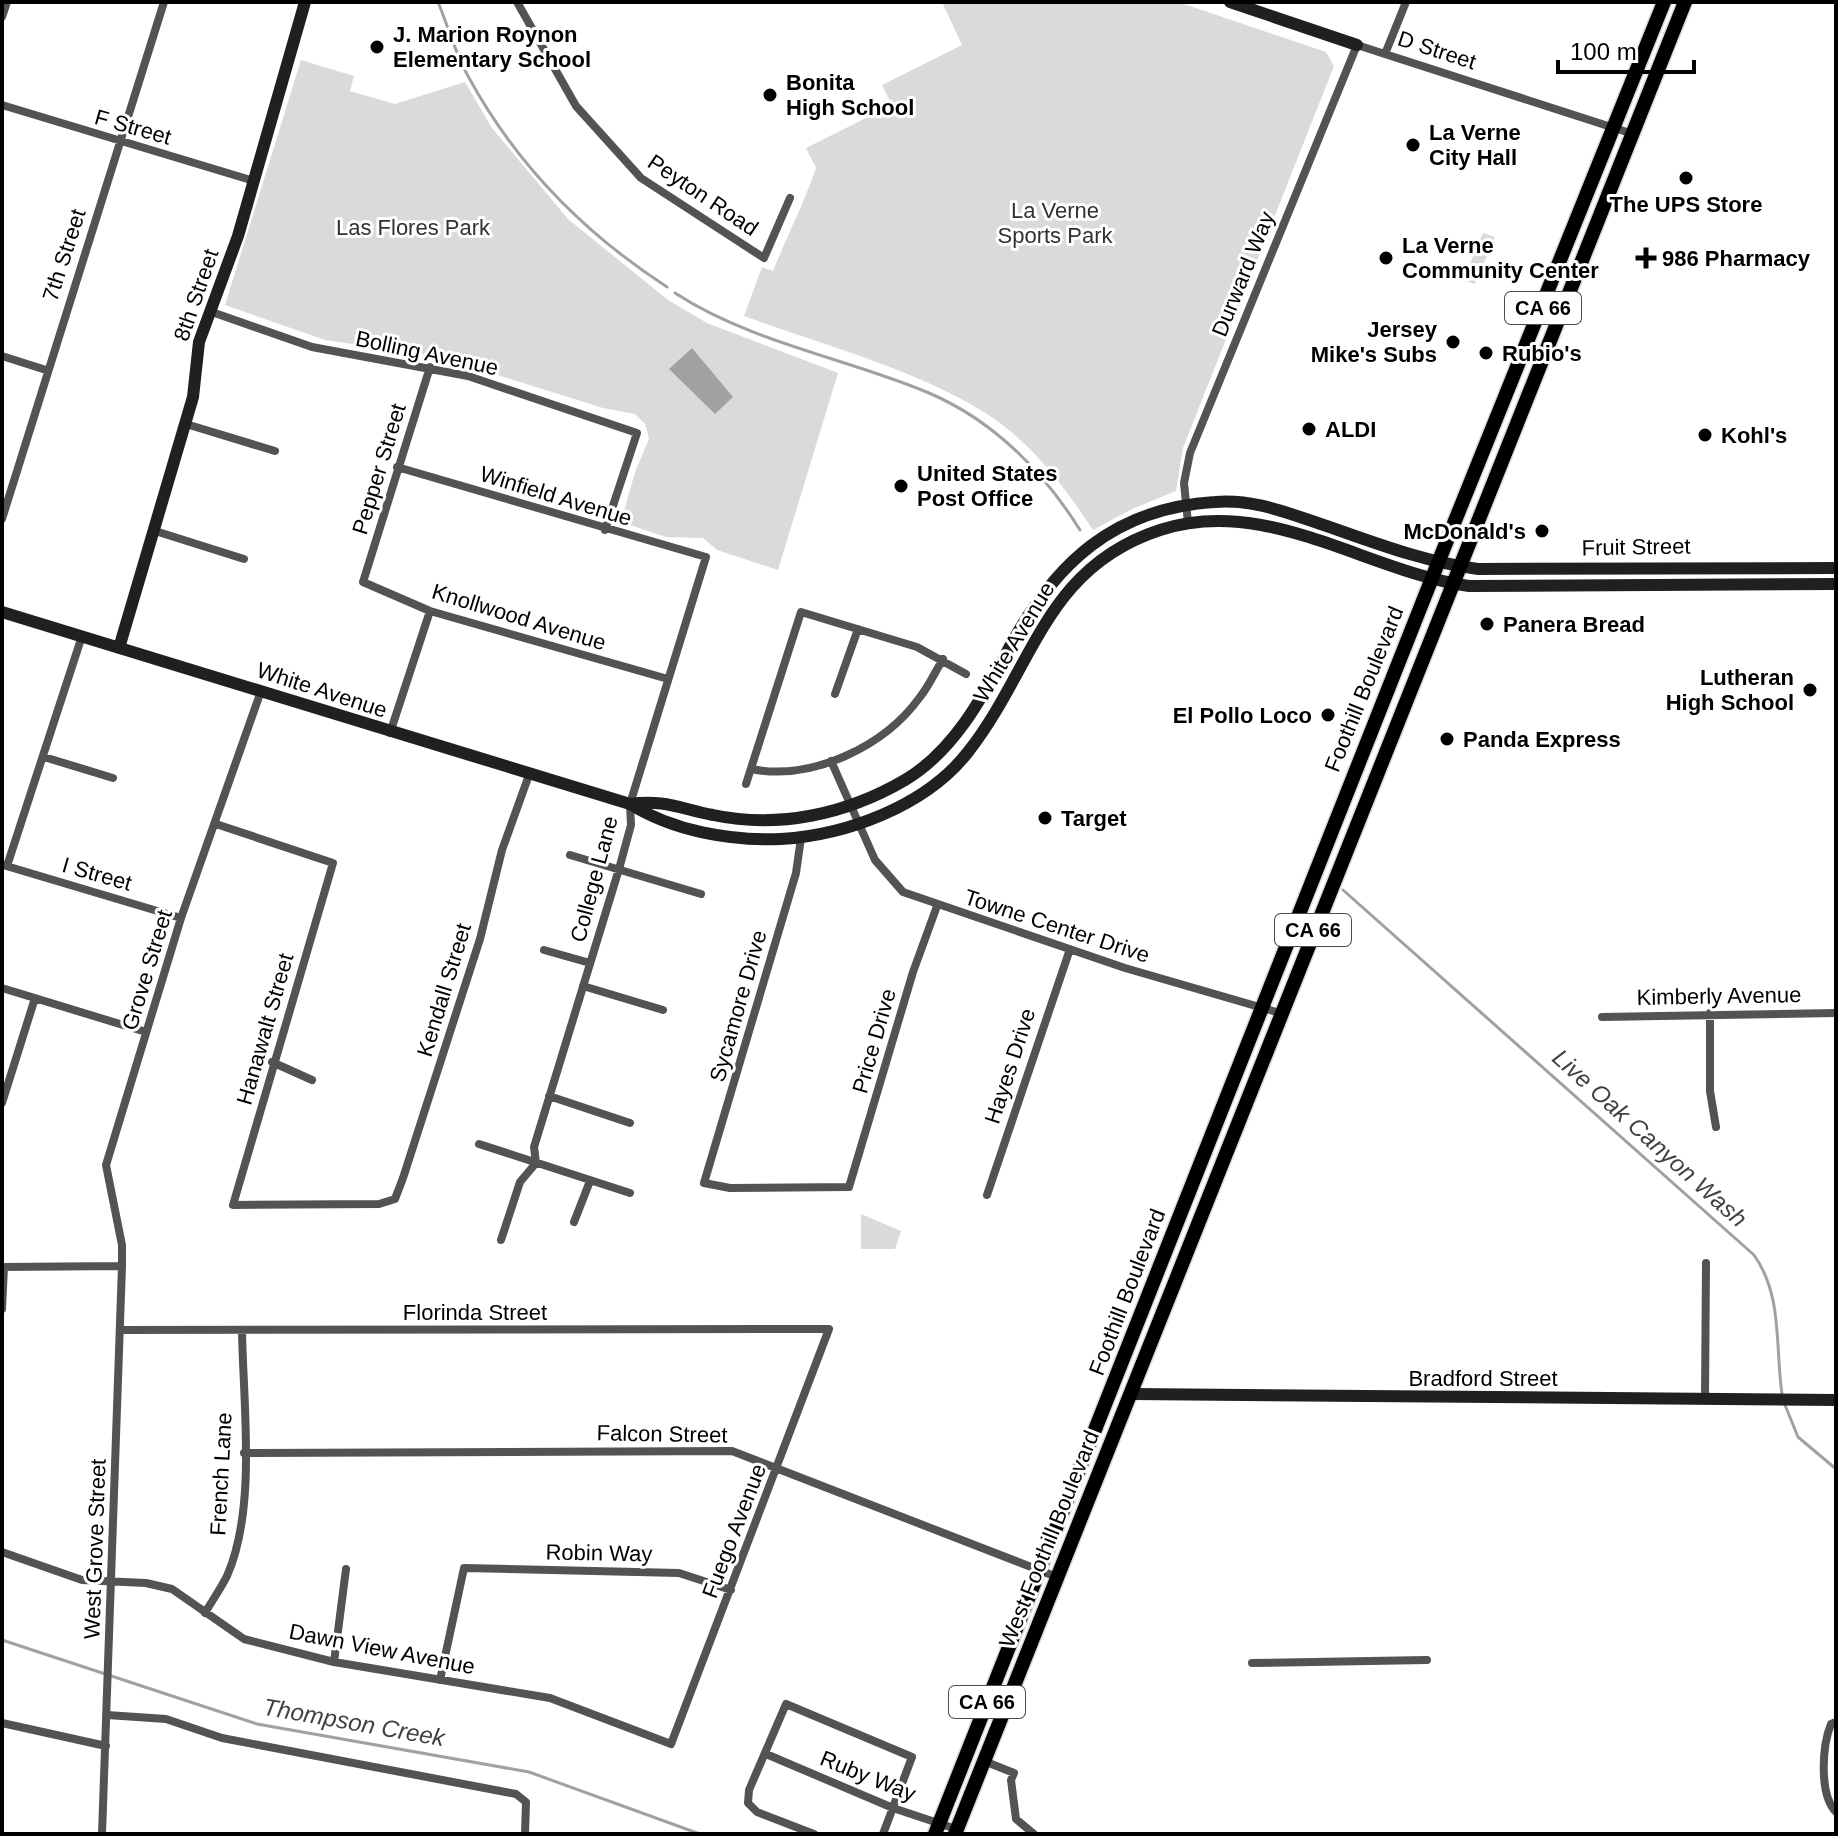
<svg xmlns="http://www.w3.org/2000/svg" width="1838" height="1836" font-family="Arial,sans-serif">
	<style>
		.green { fill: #dadada }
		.water { fill: #a1a1a1 }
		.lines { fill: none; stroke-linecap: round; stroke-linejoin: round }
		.stream { stroke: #a1a1a1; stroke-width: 3 }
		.primary-casing { stroke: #dbdbdb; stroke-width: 17 }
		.street { stroke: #535353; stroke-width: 8 }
		.secondary { stroke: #202020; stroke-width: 12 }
		.primary { stroke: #000; stroke-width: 14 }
		.poi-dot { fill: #000; stroke: #fff; stroke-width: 3 }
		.labels { text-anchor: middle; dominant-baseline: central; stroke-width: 6; stroke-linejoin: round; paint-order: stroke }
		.shield { fill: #fff; stroke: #4c4c4c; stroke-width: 2 }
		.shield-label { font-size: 20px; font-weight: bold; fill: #000 }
		.poi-label { font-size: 22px; font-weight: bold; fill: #000; stroke: #fff; text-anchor: start }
		.street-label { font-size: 22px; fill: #000; stroke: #fff }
		.park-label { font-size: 22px; fill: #313131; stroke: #fff }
		.water-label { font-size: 24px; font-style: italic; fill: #424242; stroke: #fff }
	</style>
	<rect width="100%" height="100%" fill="#fff"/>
	<path class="green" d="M942,2H1178L1326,52L1334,66L1183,448L1176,491L1132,509L1093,530C1064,486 1032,443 987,414C919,370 820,344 744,316L762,267L773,271C787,236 804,203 816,168L806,148L892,105L882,85L962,45Z
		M301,60L354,76L350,91L395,104L465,82L492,128L568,219L668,300L707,323L838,373L778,570L717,550L703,538L666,537L621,522L635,472L649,439L645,424L635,414L603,408L440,357L325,340L225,305Z
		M1483,233L1495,237L1475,284L1463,280Z
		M861,1214L901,1231L895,1249H861Z"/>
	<path class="water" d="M692,348L733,397L715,414L669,369Z"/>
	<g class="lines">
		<path class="stream" d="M438,2C448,26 455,53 468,76C515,163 584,233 667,287
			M675,293C752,343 846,358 929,393C994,421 1043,471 1080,530
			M1343,890L1754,1255C1783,1296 1775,1346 1782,1394
			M1785,1405L1798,1437L1836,1469
			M2,1640L257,1724L529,1772L700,1834"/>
		<g class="primary-casing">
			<path id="primary" d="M935,1834L1438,563L1664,2
				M955,1834L1685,2"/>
		</g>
		<path class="street" d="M517,2L576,106L641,178L764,258L790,198
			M2,17L7,2
			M1385,54L1406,2
			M2,105L254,181
			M209,311L312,347L468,376L637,433L605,530
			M2,356L46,370
			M430,367L363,582L430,611L668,679
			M186,424L275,451
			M397,467L706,557L630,804L631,825L619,869L534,1147L536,1163
			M2,519L164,2
			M1188,523L1184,483L1190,453L1357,45L1633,134
			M152,530L244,559
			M835,694L858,629
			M390,733L430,611
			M44,757L113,778
			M831,761L875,860L903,892L1125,968L1280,1013
			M751,769C812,781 884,747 920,697C929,686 935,672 943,659
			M746,784L801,612L917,647L966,674
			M216,824L333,863L233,1205L379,1204L395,1199L403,1178L480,939L502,850L529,775
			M801,838L796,873L704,1183L730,1188L849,1187L913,972L937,906
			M570,855L701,894
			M3,865L181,918
			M7,866L82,636
			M544,950L590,963
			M583,986L663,1010
			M2,988L146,1032
			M1710,1013V1091L1716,1127
			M1602,1017L1836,1013
			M272,1062L312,1080
			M549,1096L630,1123
			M2,1103L35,998
			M479,1144L630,1193
			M987,1195L1070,949
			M574,1222L590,1181
			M501,1240L520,1182L536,1163
			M2,1267L122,1266
			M2,1309L4,1267
			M1705,1398L1706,1263
			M244,1453L732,1451L1057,1577
			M2,1552L82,1580L146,1583L172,1589L244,1639L334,1662L550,1698L671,1744L829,1329L121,1330
			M205,1613C212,1601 221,1588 227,1576C257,1508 243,1404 242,1330
			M334,1662L346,1569
			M1252,1663L1427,1660
			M440,1680L464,1568L679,1573L731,1590
			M107,1715L166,1719L222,1738L516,1794L526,1802L525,1834
			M1836,1722L1831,1724C1822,1746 1819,1795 1836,1812
			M2,1723L106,1746
			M766,1754L893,1808L956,1829
			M984,1761L1014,1773L1011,1780L1016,1819L1034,1834
			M102,1834L122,1266V1245L106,1165L181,918L261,691
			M814,1834L757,1812L748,1803L749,1790L786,1704L912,1757L883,1834"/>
		<path class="secondary" d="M1230,2L1357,45
			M2,612L630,804C673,831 730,841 781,839C847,835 926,806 968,752C1034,668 1044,568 1160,530C1267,495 1365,571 1469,586L1836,584
			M119,648L193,397L199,342L238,236L305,2
			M630,804C664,799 681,809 713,815C779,829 847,814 905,780C954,751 983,696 1009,648C1055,563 1114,508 1215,502C1251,499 1282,511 1315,522C1368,540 1422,562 1478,569L1836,568
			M1131,1394L1836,1400"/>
		<use href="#primary" class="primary"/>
	</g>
	<g class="poi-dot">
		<circle cx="377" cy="47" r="8"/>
		<circle cx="770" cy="95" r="8"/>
		<circle cx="1413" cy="145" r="8"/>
		<circle cx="1686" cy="178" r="8"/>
		<circle cx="1386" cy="258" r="8"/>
		<path d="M1642 246h8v8h8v8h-8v8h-8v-8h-8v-8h8z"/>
		<circle cx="1453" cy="342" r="8"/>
		<circle cx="1486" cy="353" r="8"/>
		<circle cx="1309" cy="429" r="8"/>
		<circle cx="1705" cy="435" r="8"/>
		<circle cx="901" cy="486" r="8"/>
		<circle cx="1542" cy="531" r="8"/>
		<circle cx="1487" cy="624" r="8"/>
		<circle cx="1810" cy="690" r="8"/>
		<circle cx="1328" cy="715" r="8"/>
		<circle cx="1447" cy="739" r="8"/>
		<circle cx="1045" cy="818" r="8"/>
	</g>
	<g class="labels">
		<g class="shield">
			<rect x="1505" y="292" width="76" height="32" rx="6"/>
			<rect x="1275" y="914" width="76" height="32" rx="6"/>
			<rect x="949" y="1686" width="76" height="32" rx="6"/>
		</g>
		<g class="shield-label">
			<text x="1543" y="308">CA 66</text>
			<text x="1313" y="930">CA 66</text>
			<text x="987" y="1702">CA 66</text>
		</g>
		<g class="poi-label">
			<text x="393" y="34">J. Marion Roynon<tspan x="393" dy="25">Elementary School</tspan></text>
			<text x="786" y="82">Bonita<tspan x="786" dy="25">High School</tspan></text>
			<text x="1429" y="132">La Verne<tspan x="1429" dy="25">City Hall</tspan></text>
			<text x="1686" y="204" text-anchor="middle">The UPS Store</text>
			<text x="1402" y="245">La Verne<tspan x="1402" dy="25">Community Center</tspan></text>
			<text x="1662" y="258">986 Pharmacy</text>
			<text x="1437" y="329" text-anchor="end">Jersey<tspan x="1437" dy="25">Mike's Subs</tspan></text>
			<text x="1502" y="353">Rubio's</text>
			<text x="1325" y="429">ALDI</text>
			<text x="1721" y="435">Kohl's</text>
			<text x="917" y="473">United States<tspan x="917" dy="25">Post Office</tspan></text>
			<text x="1526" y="531" text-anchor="end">McDonald's</text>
			<text x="1503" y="624">Panera Bread</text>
			<text x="1794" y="677" text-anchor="end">Lutheran<tspan x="1794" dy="25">High School</tspan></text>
			<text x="1312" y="715" text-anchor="end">El Pollo Loco</text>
			<text x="1463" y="739">Panda Express</text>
			<text x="1061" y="818">Target</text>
		</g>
		<g class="street-label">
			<text transform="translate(1437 50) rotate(18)">D Street</text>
			<text transform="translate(133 127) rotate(16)">F Street</text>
			<text transform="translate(703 195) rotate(34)">Peyton Road</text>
			<text transform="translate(64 255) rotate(-72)">7th Street</text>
			<text transform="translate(1243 274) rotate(-68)">Durward Way</text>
			<text transform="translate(196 295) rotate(-71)">8th Street</text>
			<text transform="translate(427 353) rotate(12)">Bolling Avenue</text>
			<text transform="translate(379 469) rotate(-73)">Pepper Street</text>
			<text transform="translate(556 496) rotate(17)">Winfield Avenue</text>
			<text transform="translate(1636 547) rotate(-1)">Fruit Street</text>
			<text transform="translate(519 617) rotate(17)">Knollwood Avenue</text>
			<text transform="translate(1014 642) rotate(-59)">White Avenue</text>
			<text transform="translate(1364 689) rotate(-68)">Foothill Boulevard</text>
			<text transform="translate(322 690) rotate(18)">White Avenue</text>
			<text transform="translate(97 874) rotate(16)">I Street</text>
			<text transform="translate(594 879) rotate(-75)">College Lane</text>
			<text transform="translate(1057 926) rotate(18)">Towne Center Drive</text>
			<text transform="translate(147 970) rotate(-73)">Grove Street</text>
			<text transform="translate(444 990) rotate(-73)">Kendall Street</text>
			<text transform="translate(1719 996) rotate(-1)">Kimberly Avenue</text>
			<text transform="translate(738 1006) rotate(-74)">Sycamore Drive</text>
			<text transform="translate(265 1029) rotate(-74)">Hanawalt Street</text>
			<text transform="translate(874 1041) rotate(-74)">Price Drive</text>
			<text transform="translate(1010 1066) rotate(-72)">Hayes Drive</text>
			<text transform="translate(1127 1292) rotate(-69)">Foothill Boulevard</text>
			<text x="475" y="1312">Florinda Street</text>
			<text x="1483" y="1378">Bradford Street</text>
			<text transform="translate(662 1434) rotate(1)">Falcon Street</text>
			<text transform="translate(221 1474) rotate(-87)">French Lane</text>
			<text transform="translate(734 1531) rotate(-69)">Fuego Avenue</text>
			<text transform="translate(1049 1539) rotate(-68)">West Foothill Boulevard</text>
			<text transform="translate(95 1549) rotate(-88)">West Grove Street</text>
			<text transform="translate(599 1553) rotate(1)">Robin Way</text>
			<text transform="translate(382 1649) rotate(11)">Dawn View Avenue</text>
			<text transform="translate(868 1776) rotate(22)">Ruby Way</text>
		</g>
		<g class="park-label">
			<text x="1055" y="210">La Verne<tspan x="1055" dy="25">Sports Park</tspan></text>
			<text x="413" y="227">Las Flores Park</text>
		</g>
		<g class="water-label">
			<text transform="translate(1650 1138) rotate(42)">Live Oak Canyon Wash</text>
			<text transform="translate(354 1722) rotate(10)">Thompson Creek</text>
		</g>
	</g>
	<rect width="1838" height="1836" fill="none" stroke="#000000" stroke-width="8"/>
	<path d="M1558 60v12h136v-12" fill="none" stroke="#000000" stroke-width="4"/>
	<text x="1570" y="60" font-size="24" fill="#000000" stroke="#ffffff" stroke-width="6" paint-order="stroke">100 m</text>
</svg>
